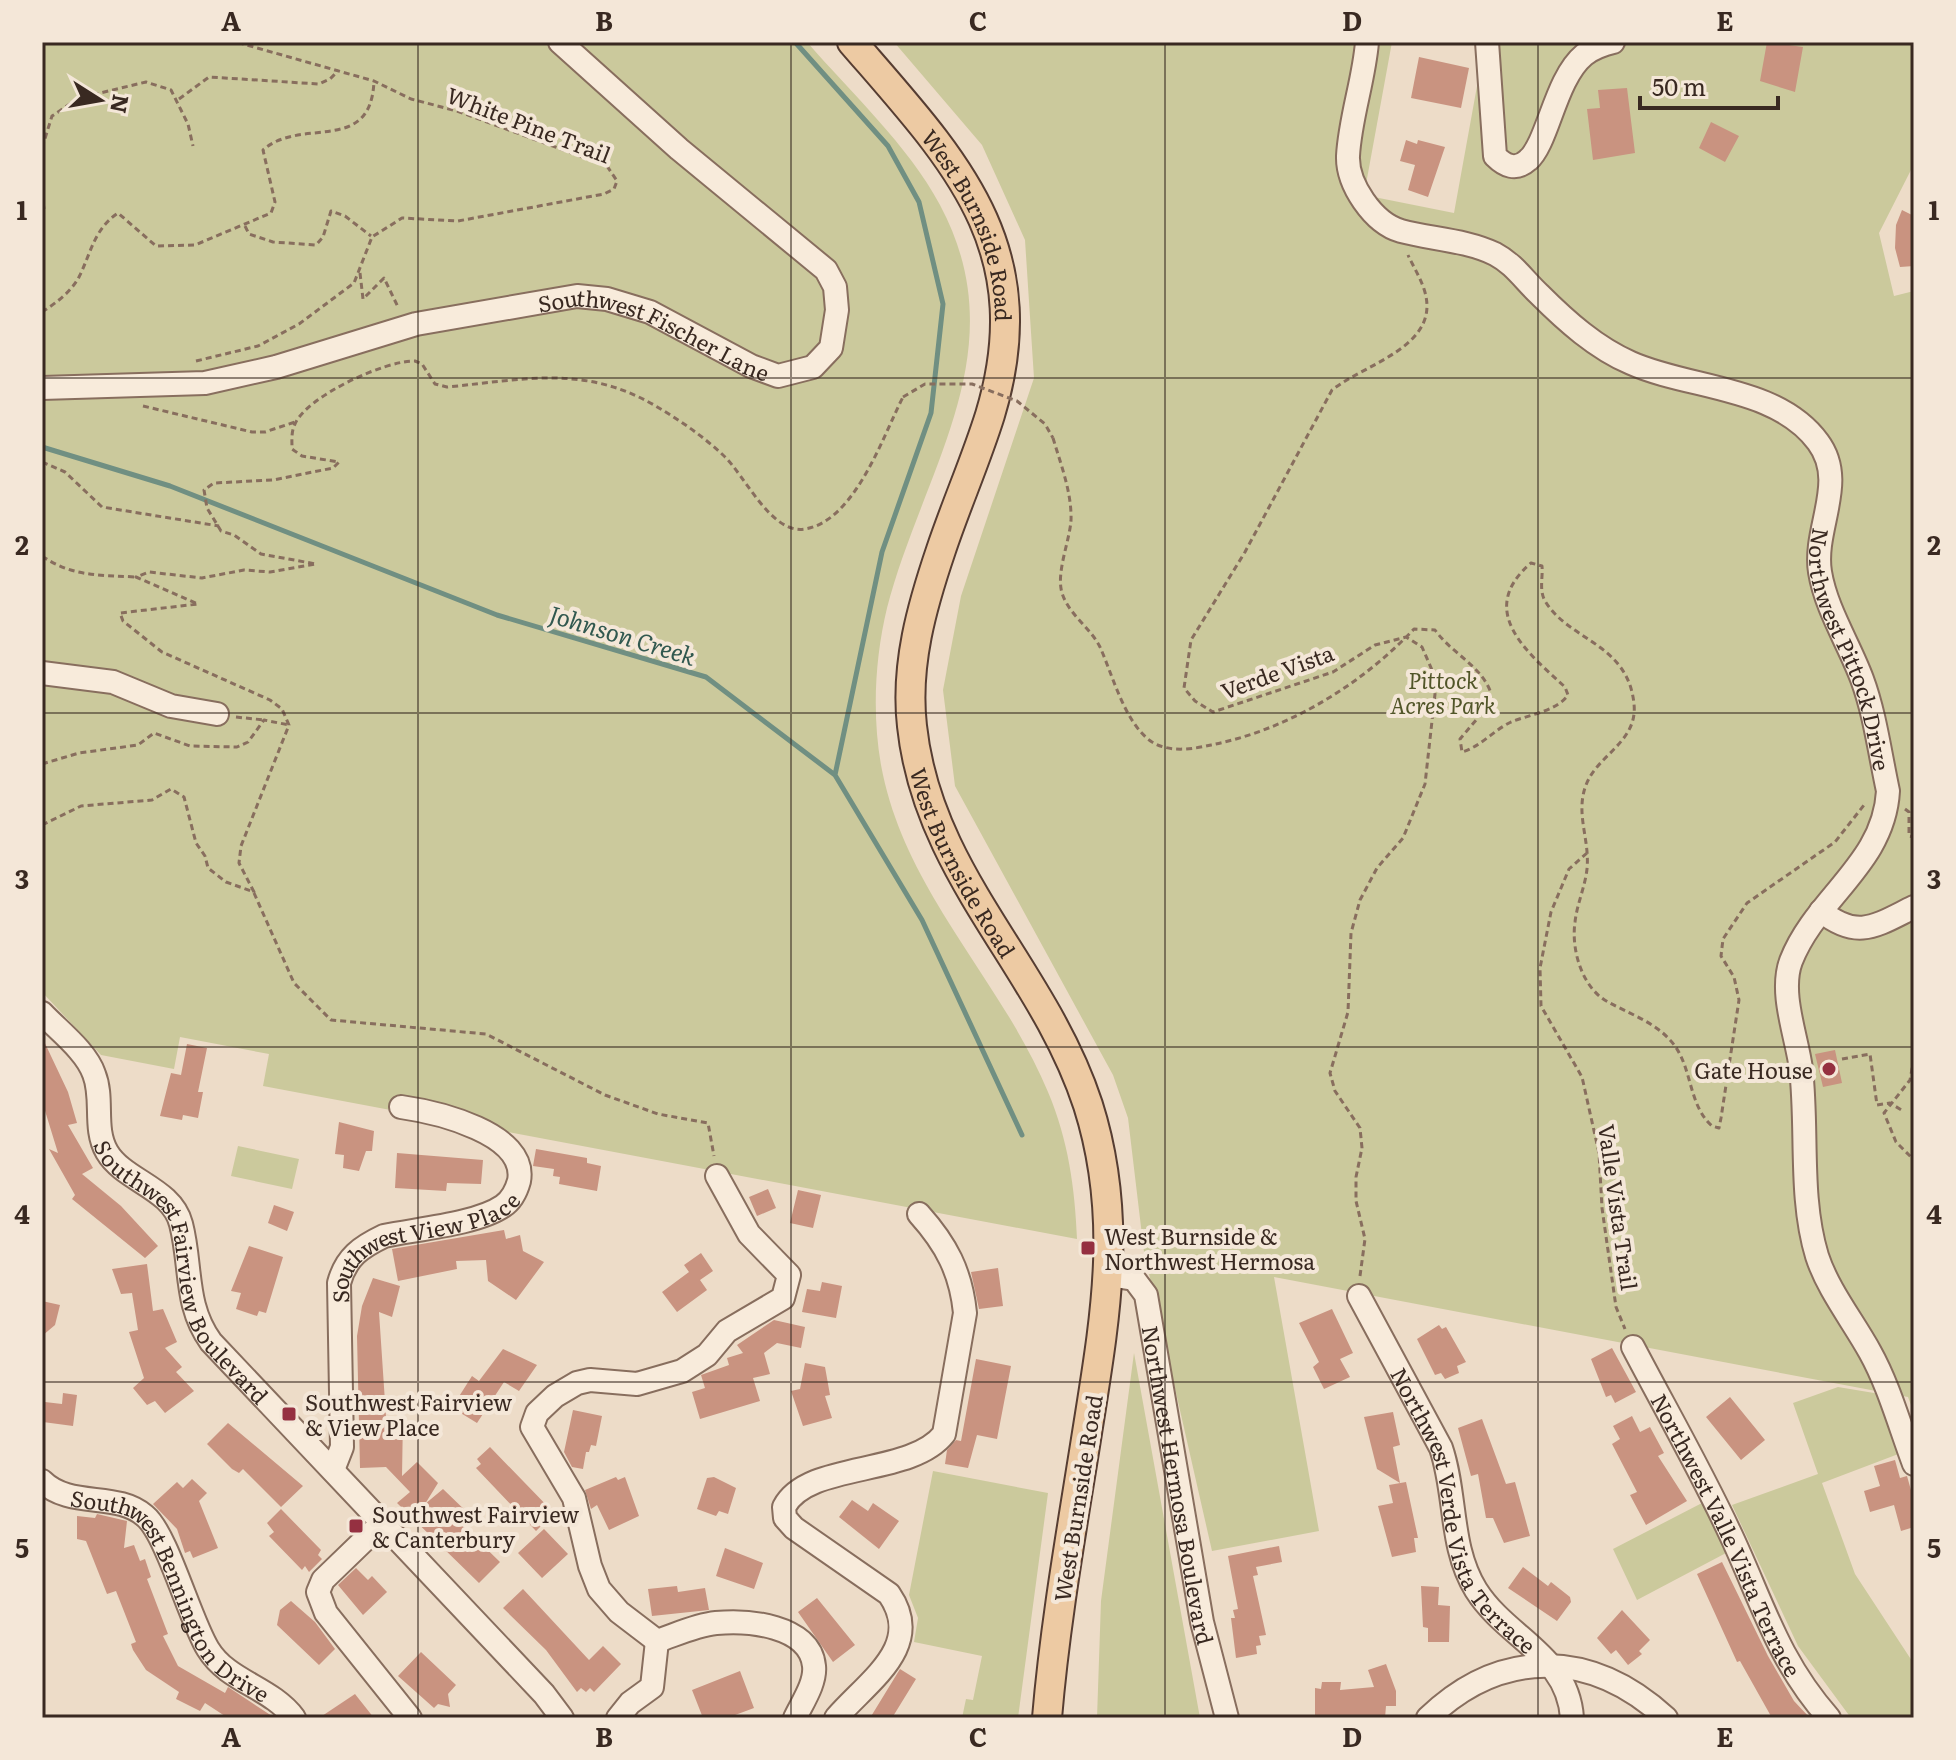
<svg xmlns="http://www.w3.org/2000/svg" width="1956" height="1760" font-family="Literata,serif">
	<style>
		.green { fill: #cbc99c }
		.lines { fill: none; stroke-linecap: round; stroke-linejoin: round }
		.stream { stroke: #708f82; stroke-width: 5 }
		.building { fill: #c99380 }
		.minor-casing { stroke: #886e5e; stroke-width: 26 }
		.major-casing { stroke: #563d32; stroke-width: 32 }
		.path { stroke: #886e5e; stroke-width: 3; stroke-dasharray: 6 4; stroke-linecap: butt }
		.minor { stroke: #f8ebdb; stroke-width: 22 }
		.major { stroke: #edcaa3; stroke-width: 28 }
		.path-bridge { stroke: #886e5e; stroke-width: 3; stroke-dasharray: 6 4; stroke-linecap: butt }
		.grid { fill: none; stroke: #392921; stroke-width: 2; stroke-opacity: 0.55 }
		.poi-dot { fill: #953041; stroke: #f4e7d8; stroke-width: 3 }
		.labels { text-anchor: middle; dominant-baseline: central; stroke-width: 8; stroke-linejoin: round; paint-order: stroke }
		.street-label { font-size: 22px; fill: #392921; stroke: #f4e7d8 }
		.park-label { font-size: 22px; font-style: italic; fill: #515528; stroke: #f4e7d8 }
		.poi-label { font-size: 22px; fill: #392921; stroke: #f4e7d8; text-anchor: start }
		.water-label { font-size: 24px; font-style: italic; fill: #31584f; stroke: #f4e7d8 }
		.neatline { fill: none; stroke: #392921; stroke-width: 3 }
		.grid-label { font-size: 26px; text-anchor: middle; font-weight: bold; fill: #392921 }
	</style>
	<rect width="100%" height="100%" fill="#eddcc8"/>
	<path class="green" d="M42,42H807C852,94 907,144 940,205C1018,351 923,469 887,608C875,658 872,714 881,765C904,891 1000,977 1048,1092C1068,1139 1075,1188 1077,1239L263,1086L269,1054L180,1037L174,1069L101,1055L42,992Z
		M894,42H1392L1364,195L1454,213L1485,42H1914V164L1879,233L1894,296L1914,291V1413L1908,1397L1274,1277L1319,1531L1212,1551L1144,1252L1128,1118L1113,1075L955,786L943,690L961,596L1034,378L1025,240L982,145Z
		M238,1146L299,1159L292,1189L231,1176Z
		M1134,1353L1200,1718H1097L1101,1601Z
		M1838,1387L1880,1394L1901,1453L1822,1483L1855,1574L1914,1664V1718H1851L1798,1646L1732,1505L1818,1474L1793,1403Z
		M933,1471L1048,1493L1018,1718H962L966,1699L973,1700L982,1656L914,1642L918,1618L909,1595Z
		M1702,1503L1726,1553L1637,1600L1613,1549Z"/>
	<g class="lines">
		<path class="stream" d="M795,42L888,146L919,202L943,304L931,413L882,552L835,775
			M42,447L170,486L497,615L706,677L835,775L922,920L1022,1135"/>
	</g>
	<path class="building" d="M1767,42L1803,47L1795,92L1760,81Z
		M1419,57L1469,68L1461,108L1411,98Z
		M1627,88L1635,153L1593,160L1587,109L1600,108L1598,90Z
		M1711,122L1739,136L1725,162L1699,148Z
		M1406,140L1417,144L1418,140L1445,147L1428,197L1408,190L1415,165L1400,161Z
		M1902,210L1914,216V266L1900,267L1895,248L1896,225Z
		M42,1037L68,1092L77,1123L68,1125L93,1168L82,1174L121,1206L158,1246L145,1258L72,1199L75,1195L49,1149L58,1153L42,1101Z
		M187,1044L207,1048L198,1092H203L198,1118L183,1115L182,1120L160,1116L171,1073L181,1075Z
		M1835,1050L1842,1083L1823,1087L1815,1054Z
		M339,1122L374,1131L372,1151H366L359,1171L343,1168L344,1155L335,1154Z
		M536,1149L587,1158V1163L601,1166L597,1191L559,1184L560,1177L553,1176L554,1169L533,1166Z
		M397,1153L483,1160L481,1184L447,1183L446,1191L395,1188Z
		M768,1189L776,1208L757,1216L749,1197Z
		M798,1190L821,1195L813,1228L790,1223Z
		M274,1205L294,1212L287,1231L268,1223Z
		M504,1230L506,1239L520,1235L523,1251L544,1262L516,1300L488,1281L486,1260L456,1261L457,1269L398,1281L392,1249Z
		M249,1246L283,1257L266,1313L259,1311L257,1316L236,1309L241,1293L231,1291Z
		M701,1253L713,1271L700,1280L707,1290L677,1312L662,1292L689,1272L684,1265Z
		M147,1264L153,1311L163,1309L177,1342L165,1348L182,1367L176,1372L194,1391L165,1413L155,1401L147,1405L133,1388L144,1378L129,1332L138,1330L132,1293L121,1294L112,1269Z
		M998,1268L1003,1306L979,1309L971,1272Z
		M373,1278L400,1286L392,1317L379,1312L386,1417H403L402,1476L417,1462L438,1483L425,1504L443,1489L470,1515L461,1524L500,1562L479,1583L397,1503L410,1492L386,1467L360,1468L357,1336L362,1306Z
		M822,1282L842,1286L836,1318L802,1312L807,1289L820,1291Z
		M42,1301L60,1305L55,1325L42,1336Z
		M1332,1309L1353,1353L1340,1359L1350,1377L1324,1389L1313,1367L1319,1362L1299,1323Z
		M774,1320L805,1327L801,1348L777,1343L764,1353L770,1374L753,1378L760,1401L700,1419L692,1392L705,1388L701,1375L729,1365L727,1358L743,1353L737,1345Z
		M1439,1325L1442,1329L1446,1327L1466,1362L1457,1366L1459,1373L1445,1379L1441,1373L1435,1375L1417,1339Z
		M1612,1348L1636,1392L1615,1403L1611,1395L1606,1397L1591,1359Z
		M503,1349L537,1365L519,1391L504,1382L477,1423L459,1412L465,1403L458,1398L472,1376L479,1381Z
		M976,1359L1011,1366L997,1439L977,1435L968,1468L945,1464L947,1450L956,1440L961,1441Z
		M805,1363L825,1367L830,1395L825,1396L832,1418L803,1426L791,1391L800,1389Z
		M63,1393L77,1395L73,1426L43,1422L45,1402L62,1404Z
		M1730,1397L1765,1440L1741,1460L1706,1417Z
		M573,1410L602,1416L596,1446L591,1445L589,1452H586L583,1469L572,1467L564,1452Z
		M1393,1412L1400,1445L1393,1447L1400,1483L1377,1469L1364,1417Z
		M1632,1416L1640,1432L1650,1427L1664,1453L1658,1456L1687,1501L1646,1525L1630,1495L1637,1492L1612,1444L1620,1439L1613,1426Z
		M1482,1419L1506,1484L1515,1482L1530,1536L1504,1543L1493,1518H1486L1478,1474L1471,1476L1458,1428Z
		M228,1423L303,1486L281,1507L243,1469L239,1473L232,1469L207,1444Z
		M490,1447L554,1513L536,1531L476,1468L481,1464L477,1459Z
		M1895,1460L1900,1478L1907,1476L1914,1501V1527L1901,1531L1894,1505L1870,1512L1864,1491L1880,1486L1874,1466Z
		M616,1477L618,1480L625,1477L639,1516L609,1530L597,1505L591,1509L585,1490Z
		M714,1477L736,1488L728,1514L719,1511L716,1516L697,1509L707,1478Z
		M192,1479L207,1493L199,1501L218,1548L193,1558L190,1551L185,1553L177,1529L153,1504L177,1482L183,1488Z
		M1406,1482L1418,1538H1414L1416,1552L1392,1557L1378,1506L1393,1503L1389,1485Z
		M852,1500L868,1511L873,1503L899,1521L879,1549L839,1517Z
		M281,1509L321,1550L318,1555L322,1559L309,1572L305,1566L302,1570L269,1536L274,1532L267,1523Z
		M97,1514L127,1521L124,1548L134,1545L140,1561L145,1559L151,1577L147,1579L168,1634L163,1636L178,1666L225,1693L228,1687L275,1718H228L205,1703L200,1711L176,1699L179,1692L146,1670L133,1650L131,1644L136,1642L116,1591L107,1594L86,1541L77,1539V1516L95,1518Z
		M544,1529L568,1554L542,1578L518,1553Z
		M1279,1546L1282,1562L1256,1567L1258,1575L1253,1576L1266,1635L1259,1636L1261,1645L1256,1646L1257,1654L1236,1658L1231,1618H1235L1233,1610L1238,1609L1228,1556Z
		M725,1548L763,1563L754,1589L716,1576Z
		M1722,1562L1768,1656L1794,1701L1810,1718H1772L1740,1661L1737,1662L1697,1574Z
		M1523,1567L1548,1586L1551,1582L1570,1597L1571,1602L1557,1621L1508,1588Z
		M356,1568L368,1580L372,1576L387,1592L363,1615L338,1585Z
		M677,1586L678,1592L705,1588L709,1610L652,1616L648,1589Z
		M1421,1586L1439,1587L1438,1605L1450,1606L1449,1642H1428V1628L1423,1627Z
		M523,1589L589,1660L603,1646L621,1664L594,1692L590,1688L586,1692L581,1688L577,1692L546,1650L503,1608Z
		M817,1598L855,1645L833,1662L798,1612Z
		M291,1601L315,1622L335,1649L319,1665L277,1625L280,1610Z
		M1622,1610L1650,1640L1639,1651L1642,1654L1628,1665L1616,1650L1611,1654L1597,1638Z
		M421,1652L456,1685L448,1694L450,1707L438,1704L434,1708L398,1676Z
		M1386,1664L1396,1691V1706H1386L1385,1718H1315V1688L1321,1689L1322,1682H1341L1340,1690L1374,1687L1368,1670Z
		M900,1669L916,1679L892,1718H870Z
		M740,1671L754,1708L727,1718H703L692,1690Z
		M355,1694L374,1718H319Z"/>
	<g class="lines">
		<g class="minor-casing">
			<g id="minor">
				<path id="s1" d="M1367,42C1364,80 1350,118 1348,156C1347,184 1373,223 1401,231C1431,239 1466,240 1495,254C1514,264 1524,280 1539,294C1566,321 1596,348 1631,363C1689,389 1777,386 1818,442C1848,482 1813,528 1820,572C1826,609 1849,644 1862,679C1875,714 1880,754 1888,791C1884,864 1816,897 1791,961C1779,993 1797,1037 1801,1069C1808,1130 1799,1197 1817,1256C1828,1290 1853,1321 1870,1352C1889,1386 1900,1427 1914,1464"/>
				<path d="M1487,42L1495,156C1505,166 1516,171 1528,160C1548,143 1555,79 1584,55C1591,49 1604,44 1613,42"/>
				<path id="s2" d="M42,388L205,383L276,367L416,324L577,296L607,299L650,312L751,366L778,376L813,367L831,348L837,310L835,287L826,270L679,149L560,42"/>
				<path d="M42,673L113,682L171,706L217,714"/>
				<path d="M1821,911C1858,941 1877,925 1914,907"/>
				<path id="s3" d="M42,1013C59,1031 86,1051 94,1074C104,1099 93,1128 107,1152C124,1181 172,1188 181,1224C192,1266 184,1305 211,1342L544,1694L562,1718"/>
				<path d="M717,1176L749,1234L789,1275L783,1298L727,1331L707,1355L682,1371L637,1384L590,1380L577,1383L555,1396L537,1413L532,1427L574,1498L590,1566L599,1589L619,1612L657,1641C675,1635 696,1625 716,1623C747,1620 810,1625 814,1666C816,1683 802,1703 795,1718"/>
				<path id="s4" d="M1109,1275L1134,1279L1146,1295L1202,1622L1227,1718"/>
				<path id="s5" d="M1359,1296L1441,1448C1457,1495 1449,1546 1476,1590C1507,1639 1568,1655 1572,1718"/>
				<path id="s6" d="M1633,1347C1665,1408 1700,1469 1729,1531C1762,1600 1776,1658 1829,1718"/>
				<path id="s7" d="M333,1470L342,1447L339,1283C346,1257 361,1247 384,1236C417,1229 477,1224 503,1206C512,1200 516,1192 519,1181C528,1133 436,1112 401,1107"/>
				<path id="s8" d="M42,1481C70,1509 117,1491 145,1516C167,1534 190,1620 208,1649C228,1682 271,1687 294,1718"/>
				<path d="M381,1524L323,1580L318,1592L326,1613L410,1718"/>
				<path d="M618,1718L630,1703L652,1687L657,1641"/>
				<path d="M836,1718C869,1680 925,1646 889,1594L794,1528L785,1518L784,1507C808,1461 910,1477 944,1434L965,1313C961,1272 946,1244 919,1214"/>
				<path d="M1428,1718C1502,1647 1592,1650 1666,1718"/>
			</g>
		</g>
		<g class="major-casing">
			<g id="major">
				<path id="s9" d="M852,42C954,160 1041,246 990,415C976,460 956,505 941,550C922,606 905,665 912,726C928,876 1043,967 1088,1105C1124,1218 1105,1319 1087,1433C1072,1528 1055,1623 1047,1718"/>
			</g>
		</g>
		<path class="path" d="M179,99L209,77L319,84L330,79L339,70
			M42,148L52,116L79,98L146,82L171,90L188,124L193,146
			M42,194L44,209
			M245,226L249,234L273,242L316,245L323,237L331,211L345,216L371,236
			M360,273L363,299L384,278L398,307
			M42,312C56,303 71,292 79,277C91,253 94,229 118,213L156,246L195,245L271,213L275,202L263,150C301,116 371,156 374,81
			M196,361L258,346L299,324L354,283L372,237L402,218L458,221L604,194L614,189L617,181L607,166L457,111L411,99L374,81L236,42
			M143,406L252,432H265L295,422
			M1053,438C1061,465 1072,493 1071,521C1069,543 1056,573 1062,593C1069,615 1090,627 1100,647C1113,676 1125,724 1152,742C1170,753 1193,749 1211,745C1287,730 1360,686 1414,629L1435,630C1452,654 1481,665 1491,693L1482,713L1460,739L1462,752C1480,747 1494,730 1511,722C1528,715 1557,711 1568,695L1565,687C1528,653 1475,611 1531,563L1542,566C1543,578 1539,590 1545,601C1569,641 1628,643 1634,704C1638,742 1597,755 1586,785C1575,814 1590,839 1587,869C1585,887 1577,904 1575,922C1571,950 1582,988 1608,1002C1628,1013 1654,1022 1670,1040C1693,1064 1687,1104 1712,1126L1719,1128L1721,1118L1739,1000L1734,977L1721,956L1723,939L1747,903L1835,842L1864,805
			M42,462L65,472L102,507L219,526
			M42,556C72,577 101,575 136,577
			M236,717L264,720
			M42,764L79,753L138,745L154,733L190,746L237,747L248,742L264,720L289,725
			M1905,809L1909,812V836L1914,837
			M42,825L81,806L152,800L171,789L184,797L196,843L205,856L208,868L226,882L254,892L239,863L241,846L289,725L282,709L270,700L162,652L123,621L120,613L198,604L136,577L149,572L202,578L244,570L270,572L316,564L261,554L234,535L221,531L207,508L204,490L214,483L273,480L333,468L339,462L302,456L292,449C292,440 291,432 295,424C307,396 386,360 415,361L422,364L435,384L447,387C522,380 583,364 654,405C678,419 703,436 723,455C745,475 771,535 805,529C855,521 883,436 903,397
			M1587,853L1569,869L1551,912L1540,968L1541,1006L1582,1077L1599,1153L1602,1208L1616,1307L1625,1329
			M254,893L294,983L331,1020L486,1034L605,1095L658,1114L708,1123L714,1156
			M1914,1058L1910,1080L1884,1113L1896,1142L1914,1160
			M1842,1059L1870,1054L1877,1105L1890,1103L1903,1111
			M1360,1276L1365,1239L1356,1201V1177L1362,1148L1360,1128L1335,1091L1330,1073L1348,1012L1351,933L1360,900L1377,868L1403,838L1425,784L1435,694L1432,670L1422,647L1406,637L1375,645L1333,672L1213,712L1195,701L1184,688L1191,640L1245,552L1332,390C1366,363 1443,346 1424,289C1420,277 1413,266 1408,255"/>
		<use href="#minor" class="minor"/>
		<use href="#major" class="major"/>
		<path class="path-bridge" d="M903,397L925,384H972L1017,401L1045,424L1053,438"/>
	</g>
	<path class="grid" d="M418,42V1718M791,42V1718M1165,42V1718M1538,42V1718M42,378H1914M42,713H1914M42,1047H1914M42,1382H1914"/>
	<g class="poi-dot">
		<circle cx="1829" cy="1069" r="8"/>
		<rect x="1080" y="1240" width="16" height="16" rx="4"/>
		<rect x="281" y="1406" width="16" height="16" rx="4"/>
		<rect x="348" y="1518" width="16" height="16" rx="4"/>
	</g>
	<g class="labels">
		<g class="street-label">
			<text transform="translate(529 124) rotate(21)">White Pine Trail</text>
			<text stroke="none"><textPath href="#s9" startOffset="222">West Burnside Road</textPath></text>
			<text stroke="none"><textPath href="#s2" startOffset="630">Southwest Fischer Lane</textPath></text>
			<text stroke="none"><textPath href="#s1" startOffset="908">Northwest Pittock Drive</textPath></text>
			<text transform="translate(1277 671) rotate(-20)">Verde Vista</text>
			<text stroke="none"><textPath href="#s9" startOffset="892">West Burnside Road</textPath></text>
			<text transform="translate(1619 1207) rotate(82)">Valle Vista Trail</text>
			<text stroke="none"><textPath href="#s7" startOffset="282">Southwest View Place</textPath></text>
			<text stroke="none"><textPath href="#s3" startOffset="308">Southwest Fairview Boulevard</textPath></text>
			<text stroke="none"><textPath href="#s4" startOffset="238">Northwest Hermosa Boulevard</textPath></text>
			<text transform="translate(1077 1498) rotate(-81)">West Burnside Road</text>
			<text stroke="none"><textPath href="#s5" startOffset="242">Northwest Verde Vista Terrace</textPath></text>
			<text stroke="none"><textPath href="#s6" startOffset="210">Northwest Valle Vista Terrace</textPath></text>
			<text stroke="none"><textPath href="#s8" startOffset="184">Southwest Bennington Drive</textPath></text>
		</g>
		<g class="park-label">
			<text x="1443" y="679">Pittock<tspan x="1443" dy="25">Acres Park</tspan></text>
		</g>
		<g class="poi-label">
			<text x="1813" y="1069" text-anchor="end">Gate House</text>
			<text x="1104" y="1235">West Burnside &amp;<tspan x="1104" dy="25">Northwest Hermosa</tspan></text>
			<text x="305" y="1401">Southwest Fairview<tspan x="305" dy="25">&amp; View Place</tspan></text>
			<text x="372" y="1513">Southwest Fairview<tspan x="372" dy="25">&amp; Canterbury</tspan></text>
		</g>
		<g class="water-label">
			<text transform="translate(623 634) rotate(17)">Johnson Creek</text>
		</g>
	</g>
	<rect width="1956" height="1760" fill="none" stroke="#f4e7d8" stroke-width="88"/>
	<g transform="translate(100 100) rotate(101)" stroke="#f4e7d8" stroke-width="6" paint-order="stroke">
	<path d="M0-6L14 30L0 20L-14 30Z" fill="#392921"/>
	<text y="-12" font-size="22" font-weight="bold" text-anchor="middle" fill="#392921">N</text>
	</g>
	<path d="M1640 96v12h138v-12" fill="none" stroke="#392921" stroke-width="4"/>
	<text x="1652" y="96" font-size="24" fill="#392921" stroke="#f4e7d8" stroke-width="6" paint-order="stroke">50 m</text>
	<rect x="44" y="44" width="1868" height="1672" class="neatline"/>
	<g class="grid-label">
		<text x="231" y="31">A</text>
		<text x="604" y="31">B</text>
		<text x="978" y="31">C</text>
		<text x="1352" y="31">D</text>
		<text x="1725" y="31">E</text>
		<text x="22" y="220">1</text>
		<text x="1934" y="220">1</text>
		<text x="22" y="555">2</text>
		<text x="1934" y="555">2</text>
		<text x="22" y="889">3</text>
		<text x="1934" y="889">3</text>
		<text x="22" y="1224">4</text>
		<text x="1934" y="1224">4</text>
		<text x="22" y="1558">5</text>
		<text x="1934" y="1558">5</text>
		<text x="231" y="1747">A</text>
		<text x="604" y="1747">B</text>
		<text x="978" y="1747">C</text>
		<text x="1352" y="1747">D</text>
		<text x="1725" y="1747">E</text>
	</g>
</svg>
